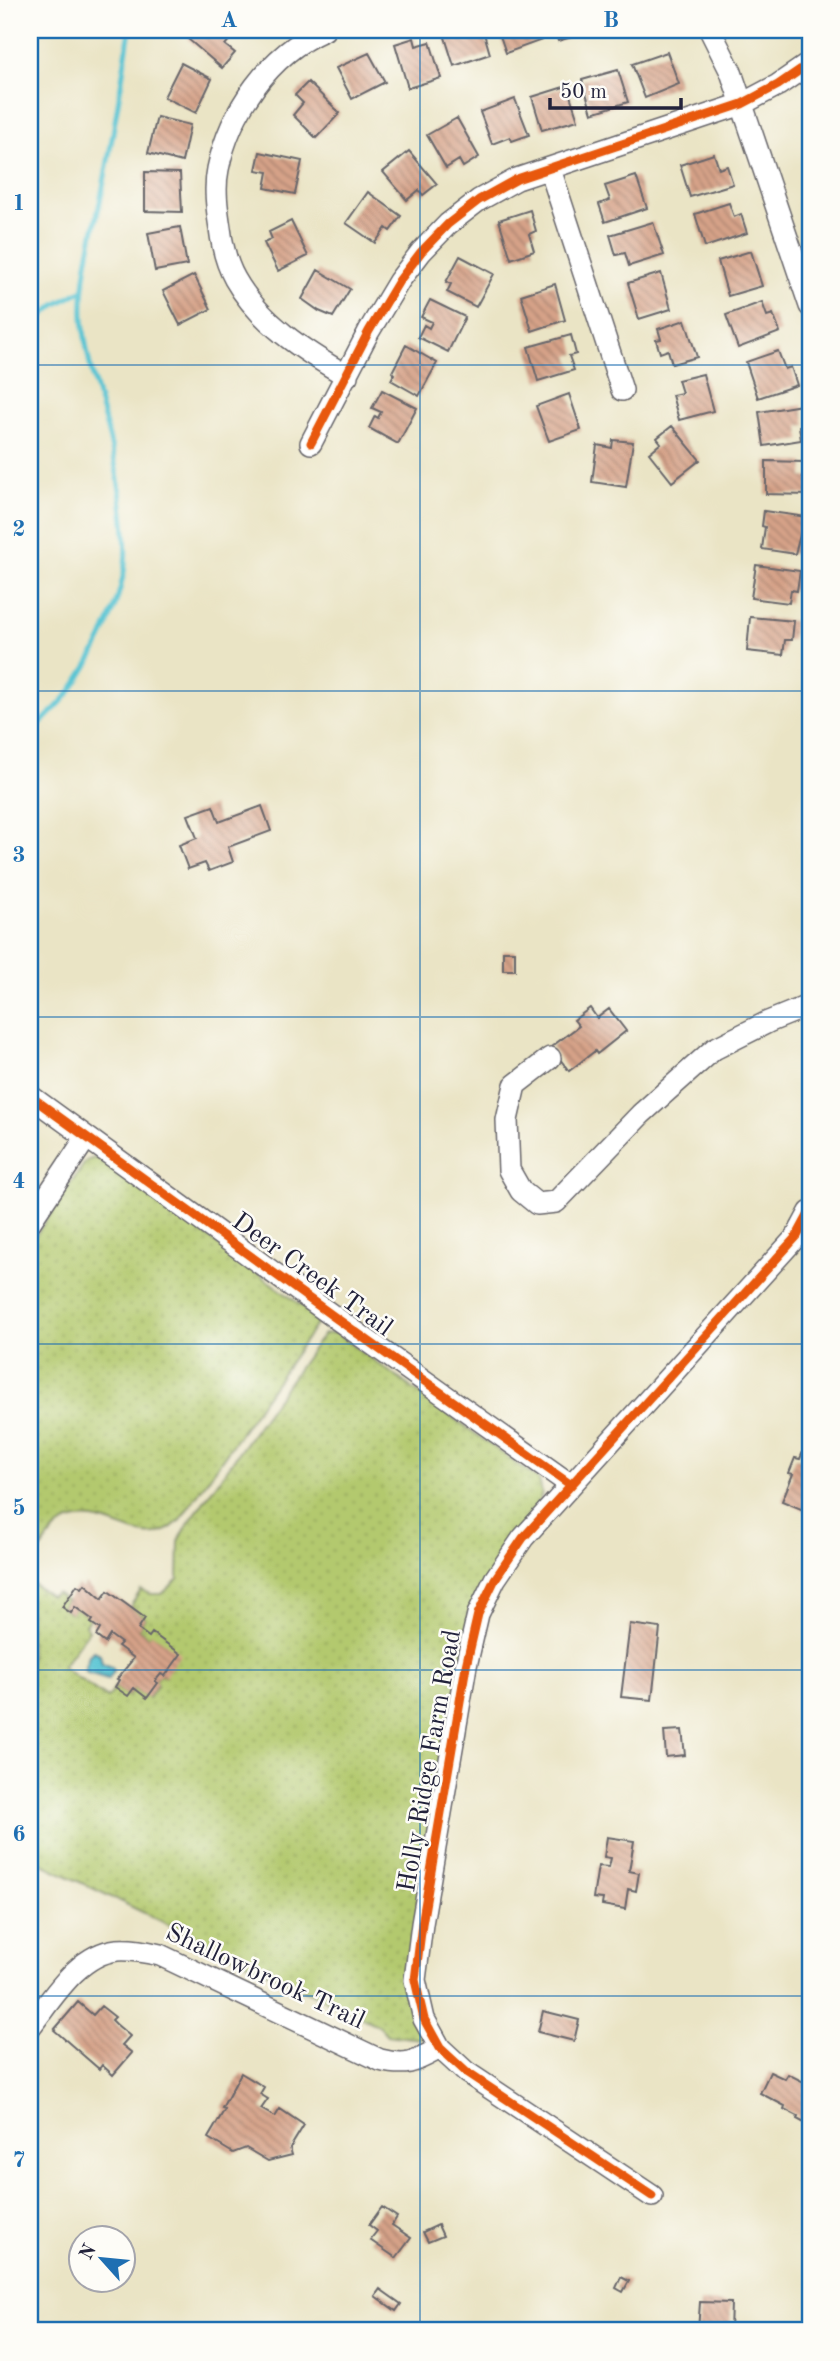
<svg xmlns="http://www.w3.org/2000/svg" width="840" height="2361" font-family="'Old Standard TT',serif">
	<style>
		.grass { fill: url(#grass-dots); stroke: #6a7654; stroke-width: 2 }
		.water { fill: url(#water-ripples); stroke: #3d7387; stroke-width: 2 }
		.lines { fill: none; stroke-linecap: round; stroke-linejoin: round }
		.stream { stroke: #58c4d3; stroke-width: 5 }
		.building { fill: url(#building-back-hatch) }
		.minor-casing { stroke: #68666b; stroke-width: 24 }
		.minor { stroke: #fff; stroke-width: 21 }
		.cycleway-casing { stroke: #fdfcf7; stroke-width: 13 }
		.cycleway { stroke: #e8590c; stroke-width: 9 }
		.grid { fill: none; stroke: #1f6fb2; stroke-width: 2; stroke-opacity: 0.55 }
		.labels { text-anchor: middle; dominant-baseline: central; stroke-width: 5; stroke-linejoin: round; paint-order: stroke }
		.street-label { font-size: 26px; fill: #22223b; stroke: #fdfcf7 }
		.neatline { fill: none; stroke: #1f6fb2; stroke-width: 2.5 }
		.grid-label { font-size: 23px; text-anchor: middle; font-weight: bold; fill: #1f6fb2 }
	</style>
	<defs>
		<pattern id="grass-dots" width="8" height="8" patternUnits="userSpaceOnUse" patternTransform="scale(1.75)"><rect width="8" height="8" fill="#b3c96e"/><path d="M2 2h.1M6 6h.1" fill="none" stroke="#9aac60" stroke-width="1.8" stroke-linecap="round"/></pattern>
		<pattern id="water-ripples" width="26" height="14" patternUnits="userSpaceOnUse" patternTransform="scale(1.75)"><rect width="26" height="14" fill="#58c4d3"/><path d="M2 4q2-2 4 0t4 0M15 11q2-2 4 0t4 0" fill="none" stroke="#4ca8b6"/></pattern>
		<pattern id="building-back-hatch" width="6" height="6" patternUnits="userSpaceOnUse" patternTransform="scale(1.75)"><rect width="6" height="6" fill="#d6a288"/><path d="M-1 5l2 2M0 0l6 6M5-1l2 2" fill="none" stroke="#ad8470"/></pattern>
	</defs>
	<rect width="100%" height="100%" fill="#fdfcf7"/>
	<filter id="ink" filterUnits="userSpaceOnUse"><feTurbulence type="fractalNoise" baseFrequency=".0143" numOctaves="2"/><feDisplacementMap in="SourceGraphic" scale="14" xChannelSelector="R" yChannelSelector="G"/><feConvolveMatrix kernelMatrix="1 2 1 2 8 2 1 2 1" color-interpolation-filters="sRGB"/></filter>
	<filter id="wash" filterUnits="userSpaceOnUse"><feTurbulence type="fractalNoise" baseFrequency=".00686" numOctaves="4" result="noise"/><feDisplacementMap in="SourceGraphic" scale="28" xChannelSelector="R" yChannelSelector="G"/><feGaussianBlur stdDeviation="1.57" result="paint"/><feColorMatrix in="noise" values="0 0 0 0 0 0 0 0 0 0 0 0 0 0 0 0 0 1.4 0 .05"/><feComposite in="paint" operator="in"/></filter>
	<g filter="url(#wash)">
		<rect width="100%" height="100%" fill="#eae4c5"/>
		<path class="grass" d="M94,1158L102,1160L320,1319L179,1521C141,1558 111,1505 67,1522C54,1527 43,1547 34,1558L30,1555V1244L86,1161Z
			M336,1333L539,1480L542,1493L537,1507L502,1551L410,1957L407,1999L422,2039L387,2035L379,2026L30,1858V1582L50,1596L56,1593L66,1600L62,1607L70,1613L75,1607L90,1618L85,1625L89,1630L62,1667L107,1698L115,1687L128,1696L134,1688L148,1698L158,1684L155,1681L161,1674L165,1676L149,1637L138,1629L145,1618L130,1607L141,1590L151,1594H162L178,1579L179,1541L188,1524L313,1348L324,1334Z"/>
		<path class="water" d="M94,1651L100,1654L102,1663L112,1667L114,1671L108,1679L88,1673L85,1670L89,1655Z"/>
		<g class="lines">
			<path class="stream" d="M30,326L55,305L83,290
				M30,734C43,720 58,707 70,692C95,658 116,614 124,572C130,539 118,474 110,441C100,401 85,358 83,317C81,275 94,232 102,192C113,138 121,84 130,30"/>
		</g>
		<g id="blocks">
			<path class="building" d="M196,30H232L235,33L225,45L235,53L222,68L188,39Z
				M448,30H483L490,54L454,66L444,34L448,33Z
				M498,30H538L542,40L506,53Z
				M554,30H595L558,41Z
				M414,38L416,46L430,42L441,78L408,88L395,44Z
				M667,52L679,84L645,98L632,64Z
				M369,53L385,82L352,99L336,68Z
				M181,63L212,79L196,113L164,97Z
				M618,70L628,102L592,113L582,80Z
				M308,82L340,113L316,138L293,115L303,103L295,95Z
				M567,86L578,120L542,130L532,97Z
				M515,99L529,135L512,141L510,137L492,144L480,112Z
				M157,117L190,125L182,162L148,153Z
				M457,118L479,157L463,167L459,160L446,168L427,135Z
				M409,151L437,184L423,195L419,190L407,200L383,172Z
				M260,152L302,161L295,194L265,188L268,172L256,170Z
				M714,154L719,169L727,166L733,184L690,197L680,165Z
				M145,172L180,173L182,212L145,211Z
				M636,176L647,208L605,222L599,204L610,200L605,186Z
				M368,192L401,216L390,231L386,228L375,243L346,223Z
				M729,203L734,217L741,214L747,233L705,247L695,214Z
				M530,210L536,231L529,234L534,251L511,259L499,220Z
				M291,221L308,256L278,271L264,243L272,239L269,232Z
				M653,222L664,255L629,266L625,253L616,255L610,235Z
				M180,227L187,265L155,271L148,233Z
				M751,251L762,286L728,296L718,261Z
				M460,256L494,274L476,307L447,292L451,284L446,282Z
				M318,270L350,289L333,317L319,311L302,299Z
				M661,273L671,309L639,319L628,283Z
				M194,275L211,309L180,325L163,291Z
				M555,284L565,320L532,331L521,295Z
				M430,300L465,317L448,352L418,337L424,325L429,328L432,322L421,317Z
				M762,302L767,316L773,314L780,332L738,348L726,315Z
				M685,320L697,357L672,364L668,350L660,353L656,340L661,339L658,329Z
				M571,335L576,354L569,356L574,370L538,381L528,347Z
				M406,345L437,363L419,396L391,380L394,374L392,372Z
				M778,351L785,369L791,367L797,385L758,398L746,362Z
				M703,374L713,411L679,420L672,395L682,393L678,380Z
				M382,390L417,408L398,444L369,428L375,416L378,418L381,412L372,408Z
				M569,394L581,430L549,441L536,406Z
				M802,405L806,425L799,426L801,440L764,446L759,412Z
				M672,426L700,460L672,482L649,453L661,443L657,438Z
				M613,440L633,442L626,487L592,482L597,445L612,448Z
				M766,461L804,462L803,477H810V495L766,494Z
				M764,511L807,517L804,535H800L795,554L762,549L765,527L762,526Z
				M756,565L800,571L797,591L791,590L789,603L751,598Z
				M750,617L794,621L792,640H785L783,655L747,651Z
				M213,806L219,822L262,806L271,831L228,847L233,862L209,871L205,863L188,869L179,845L197,838L188,815Z
				M503,951H515V970H503Z
				M590,1008L597,1018L609,1009L626,1031L597,1054L595,1051L569,1071L551,1047L579,1026L574,1020Z
				M810,1435V1506L808,1512L782,1501L793,1474L789,1473L795,1458L800,1459Z
				M85,1584L102,1599L108,1591L145,1618L138,1629L149,1637L152,1633L181,1654L165,1676L161,1674L155,1681L158,1683L147,1698L134,1688L128,1696L115,1687L119,1680L117,1679L134,1658L118,1646L121,1643L110,1635L105,1643L96,1636L100,1629L91,1623L93,1620L75,1607L71,1613L62,1607L77,1585L82,1588Z
				M630,1624L660,1628L652,1700L621,1697Z
				M682,1730L685,1755L666,1757L664,1731Z
				M607,1837L634,1841L629,1871L639,1873L636,1891L628,1889L625,1909L602,1905L603,1899L593,1898L598,1866L609,1867L611,1858L604,1857Z
				M78,2002L93,2015L101,2006L115,2017L112,2020L116,2024L130,2036L122,2045L132,2053L113,2075L102,2065L99,2069L54,2030Z
				M543,2011L579,2020L574,2041L538,2032Z
				M770,2072L785,2079L788,2074L810,2085V2126L797,2119L798,2116L784,2109L785,2106L760,2093Z
				M241,2073L264,2087L260,2094L268,2099L261,2109L275,2117L280,2109L304,2125L290,2148L292,2155L268,2161L246,2148L233,2153L208,2138L225,2109L222,2108Z
				M382,2207L397,2217L392,2225L411,2238L396,2258L370,2240L377,2231L369,2225Z
				M438,2225L443,2236L428,2242L423,2232Z
				M621,2277L629,2281L623,2292L616,2288Z
				M380,2289L401,2304L396,2311L375,2296Z
				M700,2302L731,2303L730,2331H698Z"/>
		</g>
	</g>
	<g filter="url(#ink)">
		<use href="#blocks" fill-opacity="0" stroke="#68666b" stroke-width="2"/>
		<g class="lines">
			<g class="minor-casing">
				<path id="minor" d="M324,30C269,54 230,111 218,169C214,188 217,209 220,228C222,245 226,263 235,279C260,323 304,351 347,376
					M710,30L731,72L810,306
					M550,169L622,390
					M311,443L369,331L399,281L421,252L448,224L479,200L517,179L742,104L778,85L810,63
					M550,1058L515,1085L507,1120L509,1170L521,1191L537,1204L556,1202L641,1114L714,1049L768,1022L810,1005
					M30,1096L333,1316L571,1485
					M30,1222L86,1138
					M30,2027C52,1999 78,1954 117,1950C132,1949 146,1952 160,1955L380,2060C408,2067 416,2061 440,2048
					M652,2196L466,2072L440,2048L424,2019L415,1980L422,1924L466,1666L478,1614L495,1579L523,1538L797,1236L810,1212"/>
			</g>
			<use href="#minor" class="minor"/>
			<g class="cycleway-casing">
				<path id="cycleway" d="M311,443L369,331L399,281L421,252L448,224L479,200L517,179L742,104L778,85L810,63
					M30,1096L333,1316L571,1485
					M652,2196L466,2072L440,2048L424,2019L415,1980L422,1924L466,1666L478,1614L495,1579L523,1538L797,1236L810,1212"/>
			</g>
			<use href="#cycleway" class="cycleway"/>
		</g>
	</g>
	<path class="grid" d="M420,30V2331M30,365H810M30,691H810M30,1017H810M30,1344H810M30,1670H810M30,1996H810"/>
	<g class="labels">
		<g class="street-label">
			<text transform="translate(312 1275) rotate(36)">Deer Creek Trail</text>
			<text transform="translate(430 1761) rotate(-80)">Holly Ridge Farm Road</text>
			<text transform="translate(265 1977) rotate(25)">Shallowbrook Trail</text>
		</g>
	</g>
	<rect width="840" height="2361" fill="none" stroke="#fdfcf7" stroke-width="77"/>
	<g transform="translate(102 2259) rotate(297)"><circle r="33" fill="#fdfcf7" stroke="#a5a5ac" stroke-width="2"/>
	<path d="M0-5L12 26L0 18L-12 26Z" fill="#1f6fb2"/>
	<text y="-10" font-size="19" font-weight="bold" text-anchor="middle" fill="#22223b">N</text>
	</g>
	<path d="M550 98v10h131v-10" fill="none" stroke="#22223b" stroke-width="3.5"/>
	<text x="560" y="98" font-size="21" fill="#22223b" stroke="#fdfcf7" stroke-width="5" paint-order="stroke">50 m</text>
	<rect x="38" y="38" width="764" height="2284" class="neatline"/>
	<g class="grid-label">
		<text x="229" y="27">A</text>
		<text x="611" y="27">B</text>
		<text x="19" y="210">1</text>
		<text x="19" y="536">2</text>
		<text x="19" y="862">3</text>
		<text x="19" y="1188">4</text>
		<text x="19" y="1515">5</text>
		<text x="19" y="1841">6</text>
		<text x="19" y="2167">7</text>
	</g>
</svg>
